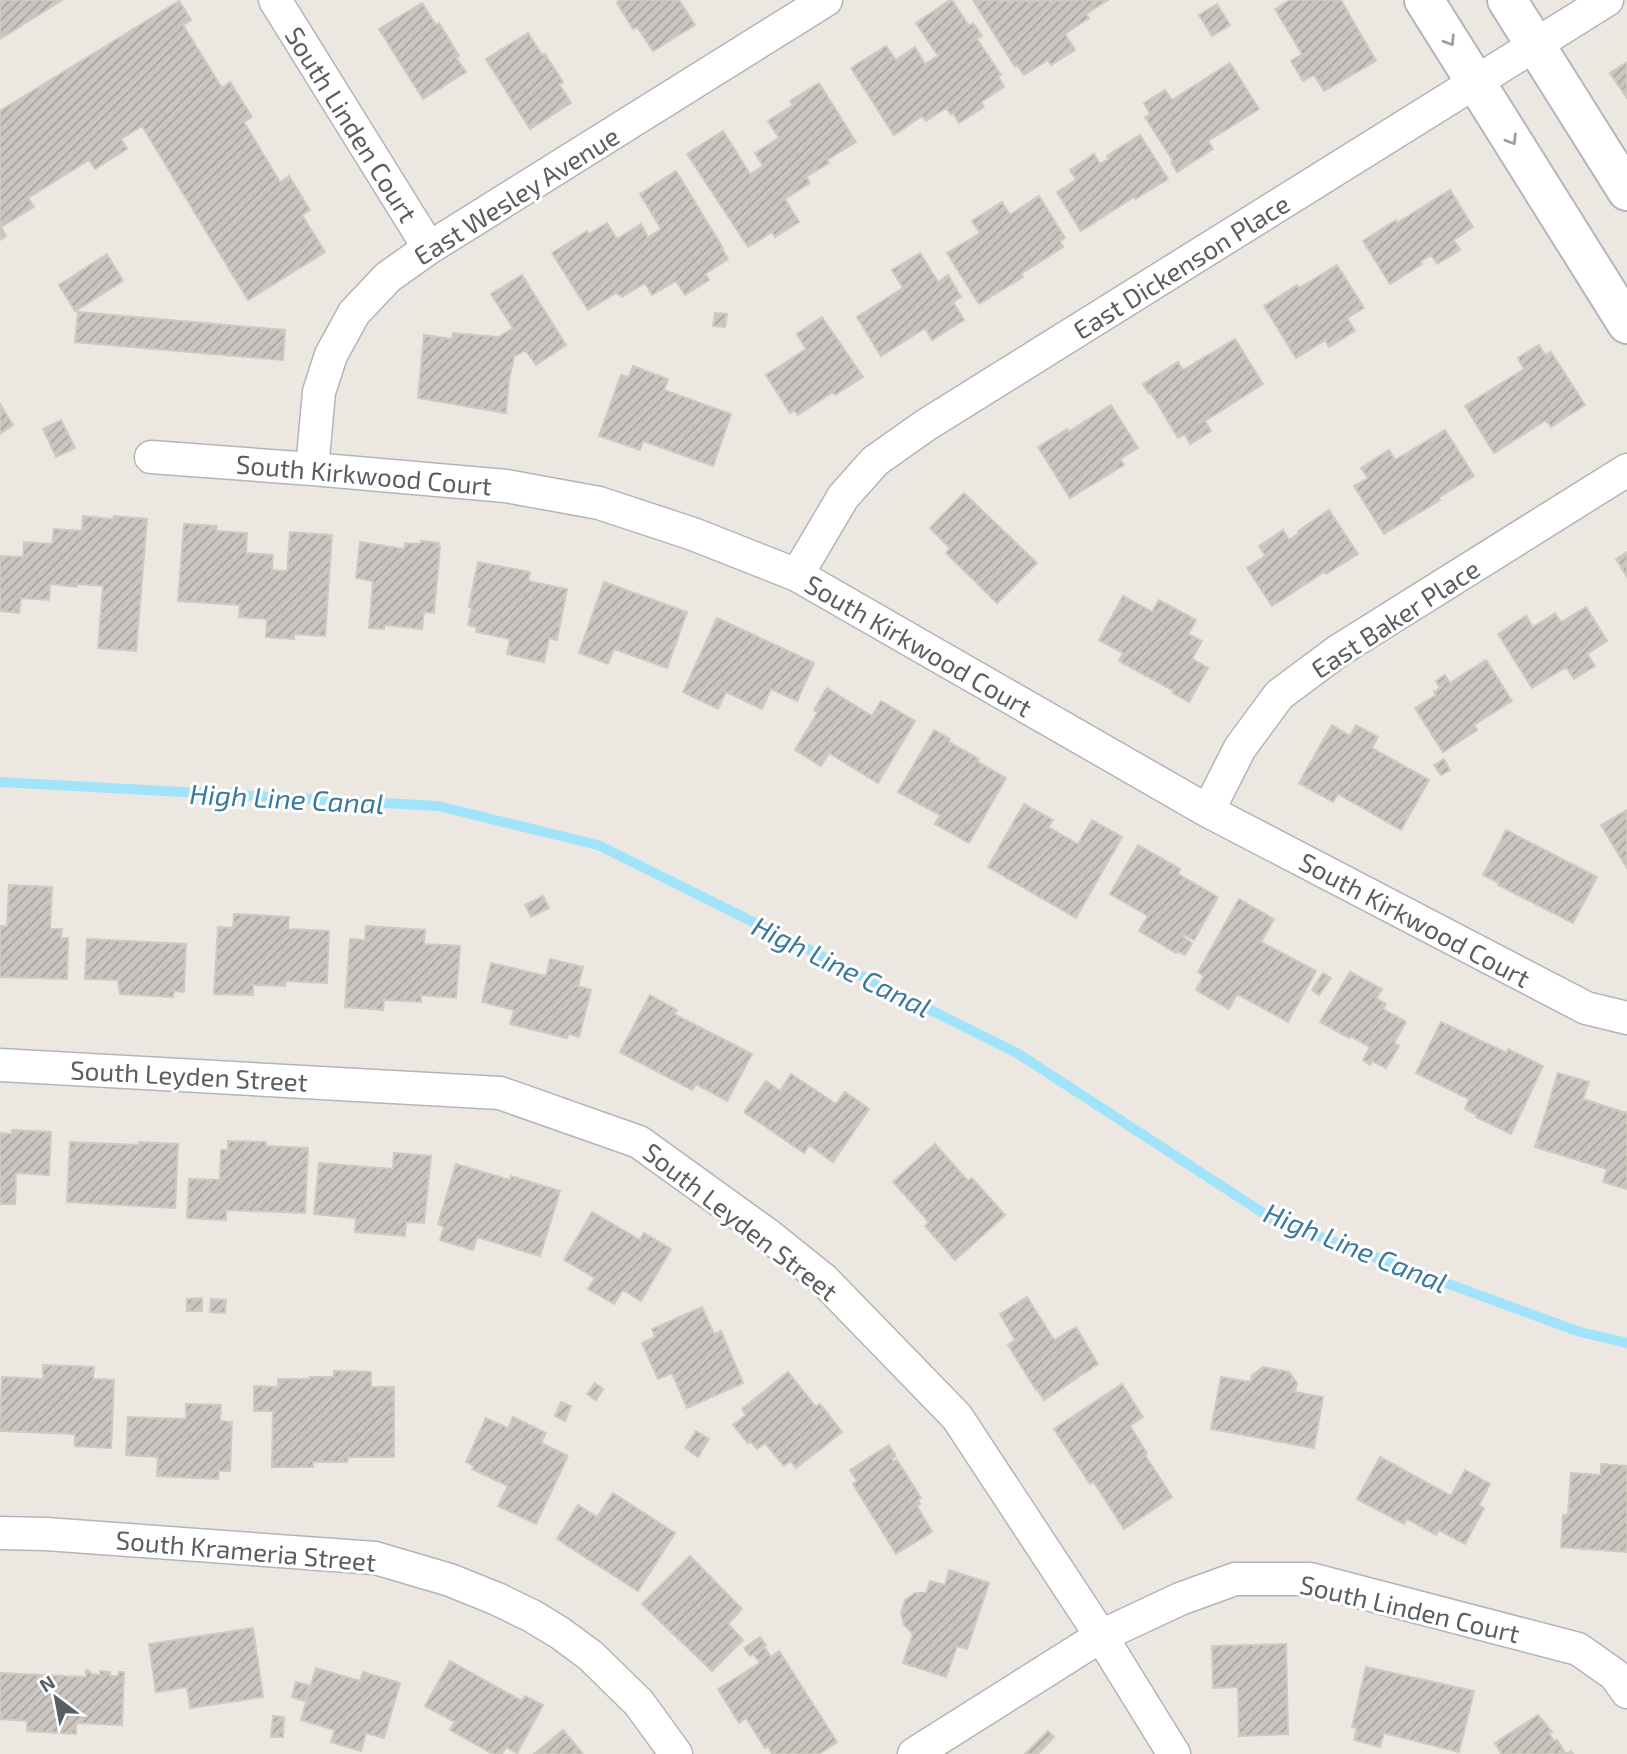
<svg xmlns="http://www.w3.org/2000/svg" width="1627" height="1754" font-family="'Exo 2',sans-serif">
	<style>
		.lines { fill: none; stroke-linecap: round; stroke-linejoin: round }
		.stream { stroke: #a2e3fc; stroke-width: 10 }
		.building { fill: url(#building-hatch); stroke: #d1c9c0; stroke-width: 2 }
		.minor-casing { stroke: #b2b5b8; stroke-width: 35 }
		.secondary-casing { stroke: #b3b7bb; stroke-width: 42 }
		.minor { stroke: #fff; stroke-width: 32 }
		.secondary { stroke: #fff; stroke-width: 38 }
		.oneway { stroke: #9c9ea1 }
		.labels { text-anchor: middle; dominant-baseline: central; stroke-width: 6; stroke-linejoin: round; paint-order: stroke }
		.street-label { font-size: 26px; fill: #5a5e62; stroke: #fff }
		.water-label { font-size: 28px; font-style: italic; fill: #3b799b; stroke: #fff }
	</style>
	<defs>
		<pattern id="building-hatch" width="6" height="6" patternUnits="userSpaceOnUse" patternTransform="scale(1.75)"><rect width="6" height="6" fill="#cac5c1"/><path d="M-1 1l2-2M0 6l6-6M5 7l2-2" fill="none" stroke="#a7a3a0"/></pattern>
	</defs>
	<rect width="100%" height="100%" fill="#ece8e1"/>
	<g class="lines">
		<path class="stream" d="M0,782L438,806L598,845L1017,1053L1274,1220L1580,1332L1627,1343"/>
	</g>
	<path class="building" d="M0,0H62L0,39Z
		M619,0H679L695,25L653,51L637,27L633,29L617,3Z
		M950,0H952L969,26L973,23L982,36L977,39L1001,75L998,76L1004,87L981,102L984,107L959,123L953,113L951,115L946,108L926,121L922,116L894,135L851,68L886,46L896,60L915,47L925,64L938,56L916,23Z
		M973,0L1024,1L1108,0L1086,14L1089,18L1065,34L1075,50L1051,65L1048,60L1024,75L1017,65L1015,67Z
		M1290,0H1341L1376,61L1324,91L1314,75L1303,81L1291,61L1302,54L1275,9Z
		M179,1L191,20L183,25L222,88L230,82L252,117L244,122L280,182L289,176L310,210L302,215L325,252L248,300L142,126L121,139L127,149L95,169L89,160L28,198L34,207L1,227L6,236L0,240V111Z
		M422,3L436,25L439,23L459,56L456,58L466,72L423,99L379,29Z
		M1217,4L1230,25L1212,36L1199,15Z
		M528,33L542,55L545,54L563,82L559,84L571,103L530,129L486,59Z
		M1627,62V98L1610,73Z
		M1230,63L1259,109L1208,141L1213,149L1177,172L1171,162L1173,161L1145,117L1150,114L1144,103L1165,90L1172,100Z
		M819,83L856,142L827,160L829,163L806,177L810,183L785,199L799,222L775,237L772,232L748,247L687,154L723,131L750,174L763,166L755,153L779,138L768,121L793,105L790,101Z
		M1140,135L1168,179L1135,199L1134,197L1081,231L1057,192L1076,180L1070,170L1094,154L1100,164L1109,159L1107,156Z
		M676,171L723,248L722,249L728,259L705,274L709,280L685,295L676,281L652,295L645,283L622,297L616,293L588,310L552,253L587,231L589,234L607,223L617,239L641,224L648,237L661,229L640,194Z
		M1450,190L1473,227L1454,240L1460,250L1437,264L1431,255L1421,261L1422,264L1390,284L1363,241L1396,220L1397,223Z
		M1039,196L1065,238L1060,241L1063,247L1021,274L1023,277L979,304L947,253L980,233L972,221L1002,202L1010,215Z
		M920,253L938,282L948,275L961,297L953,302L964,320L932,340L925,328L881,356L857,317L903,288L892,270Z
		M107,254L123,281L75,311L59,285Z
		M1337,265L1364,308L1347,318L1355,331L1329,347L1325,340L1296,358L1264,306L1297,285L1299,288Z
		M522,275L566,345L536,365L525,350L514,357L509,380L506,413L418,398L424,335L452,339L453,333L499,337L513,328L491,294Z
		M78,312L285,330L283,360L75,342Z
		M715,313L727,314L725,327L713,326Z
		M822,317L863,377L835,395L833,392L798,415L794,410L790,413L766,375L806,349L797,334Z
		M1235,339L1263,384L1205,421L1211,431L1190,444L1185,434L1178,438L1151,393L1149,394L1143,384L1178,362L1183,370Z
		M1539,345L1545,355L1551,352L1585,405L1551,427L1546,420L1494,453L1465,406L1524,369L1518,358Z
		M633,366L668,379L664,390L731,414L713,466L643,441L640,450L599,436L621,375L629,377Z
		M0,404L13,425L0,434Z
		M1111,405L1138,448L1120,459L1124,465L1070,498L1038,447L1067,429L1068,432Z
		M61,420L75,448L56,457L43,429Z
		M1445,430L1474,476L1438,498L1440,500L1384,534L1354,486L1368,478L1361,468L1389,450L1395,460Z
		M964,493L1037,563L997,603L946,553L950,548L930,528Z
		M1329,510L1358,554L1326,574L1324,572L1272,606L1247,568L1265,556L1259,546L1283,530L1289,540L1299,533L1298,531Z
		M83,516L113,519L114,516L147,519L136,651L98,648L103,586L77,584V587L50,584L49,600L21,598L19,613L0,611V556L23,557L24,542L52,544L54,529L82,531Z
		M184,524L217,526L216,531L247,533L246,553L273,555L272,570L287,571L290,532L332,535L325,636L294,634V639L266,637L267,619L239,617L240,605L178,601Z
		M421,541L439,543L438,547H440L434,613L424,612L422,629L384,625V629L369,628L373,581L356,578L360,542L404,549L405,543L420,544Z
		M1627,552V577L1616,559Z
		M478,562L530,572L528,581L567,589L557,640L549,638L544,662L507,654L510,639L476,632L477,627L468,625L472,607H469Z
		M604,582L687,612L667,668L614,649L608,664L579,653Z
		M1123,596L1152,612L1159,600L1196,620L1188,634L1202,641L1192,659L1208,668L1189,702L1173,693L1174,691L1119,661L1123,653L1099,640Z
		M1586,607L1607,641L1587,654L1595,666L1574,679L1566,667L1532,688L1498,634L1526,616L1533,627L1555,613L1561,622Z
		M717,618L814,663L797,701L771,689L762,709L726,692L718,709L683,692Z
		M1486,660L1512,701L1474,725L1477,730L1443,752L1415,708L1436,695L1434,692L1440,688L1436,681L1445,675L1450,683Z
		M827,688L872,716L881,701L915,721L878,783L829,753L821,766L795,750L818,712L814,710Z
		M1332,725L1350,736L1356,725L1378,737L1372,748L1429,780L1401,830L1338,794L1333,802L1299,783Z
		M934,730L950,739L949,742L979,759L978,762L1006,778L969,843L935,824L940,815L898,792Z
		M1444,759L1450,770L1441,775L1434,765Z
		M1024,804L1053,820L1048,827L1078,844L1092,820L1122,837L1076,918L988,867Z
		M1627,810V868L1601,825Z
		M1506,830L1597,877L1573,923L1498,885L1499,883L1483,875Z
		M1138,845L1180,869L1178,874L1218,897L1194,940L1185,935L1183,937L1192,943L1185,955L1177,951L1176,953L1139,931L1148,916L1110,894Z
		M9,885L52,887L50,929H62L61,938H68L67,979L0,977V926H7Z
		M543,896L549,908L531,917L525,905Z
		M1239,899L1274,919L1261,942L1316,971L1288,1022L1237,994L1229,1009L1196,990L1204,976L1198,972Z
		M234,914L289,917L288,929L329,931L327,983L286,981L285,986L253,985V995L214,994L218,927L233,928Z
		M366,926L425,930L424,944L460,946L456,998L421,995V1002L384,1000L383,1010L345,1007L350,939L365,940Z
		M87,939L186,944L184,992L174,991L173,997L120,994L118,980L85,979Z
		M550,959L583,967L578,986L591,990L579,1037L568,1034L567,1038L510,1024L514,1010L482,1002L491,963L546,976Z
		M1350,972L1382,989L1376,998L1386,1004L1383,1009L1406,1022L1394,1043L1399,1046L1386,1068L1372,1061L1370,1065L1363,1060L1370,1047L1350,1036L1349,1038L1320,1022Z
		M1323,973L1331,978L1319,995L1312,990Z
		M650,995L677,1010L674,1014L752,1054L727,1101L696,1084L692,1090L620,1052Z
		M1441,1022L1507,1053L1508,1049L1543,1066L1511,1134L1476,1117L1477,1115L1465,1109L1469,1099L1416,1073Z
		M1558,1073L1589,1082L1583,1099L1626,1113L1627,1111V1189L1603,1182L1607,1169L1535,1147Z
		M791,1074L836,1104L845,1092L869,1109L833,1162L809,1145L804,1153L744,1112L766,1081L780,1091Z
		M12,1130L51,1132L49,1175L16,1173L15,1204H0V1133L12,1134Z
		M228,1141L266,1142V1146L308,1148L305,1213L226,1210V1220L187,1218L189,1179L220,1180L221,1150H228Z
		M70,1142L139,1145V1142L178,1144L175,1208L67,1202Z
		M935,1144L968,1181L972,1178L1005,1215L955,1260L925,1226L929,1222L893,1182Z
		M394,1153L431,1156L424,1223L406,1222L405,1236L355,1232L356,1218L314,1214L319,1163L393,1169Z
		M456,1164L510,1180L511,1176L560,1191L540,1256L477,1237L473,1250L440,1240L444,1227L438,1224Z
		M592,1212L640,1240L644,1233L671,1249L641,1301L623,1290L614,1304L588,1289L595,1278L564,1260Z
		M1027,1297L1054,1340L1076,1327L1098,1364L1044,1400L1037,1389L1036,1390L1008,1345L1015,1340L1000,1314Z
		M202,1298V1311H187V1299Z
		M211,1299L226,1300L225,1313L210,1312Z
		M702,1307L714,1334L721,1331L743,1383L687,1408L672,1373L658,1379L642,1343L655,1337L652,1329Z
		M43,1365L94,1367L93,1379L114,1380L111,1448L75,1446V1434L0,1431L2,1377L43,1379Z
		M1263,1367L1289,1372L1297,1383L1295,1392L1323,1397L1314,1448L1211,1429L1221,1377L1251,1382L1252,1375Z
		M334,1371L371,1372V1387H394V1457H348L347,1462H313V1467H272L273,1411H254V1386L278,1387V1379H310V1377H334Z
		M788,1372L816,1407L820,1404L842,1432L796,1468L791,1461L784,1466L765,1443L757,1449L750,1441L748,1443L733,1425L746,1415L742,1409Z
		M595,1383L603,1389L596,1400L587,1394Z
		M1122,1384L1143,1417L1130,1426L1147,1453L1145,1455L1172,1497L1124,1529L1093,1481L1090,1484L1054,1429Z
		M561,1402L571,1406L565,1421L555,1416Z
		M186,1404L221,1405L220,1421L232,1422L230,1471H219L218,1479L157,1476L158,1457L126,1455L128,1417L186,1419Z
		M513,1417L546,1433L541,1443L568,1456L536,1524L498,1506L508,1486L472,1469L474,1466L466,1462L486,1418L508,1428Z
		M696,1431L709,1439L698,1457L685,1448Z
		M889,1445L896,1456L892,1459L894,1462L897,1460L921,1498L918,1500L920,1504L917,1506L932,1532L896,1554L853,1484L857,1481L850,1470Z
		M1380,1457L1451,1496L1465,1470L1490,1484L1479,1505L1484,1508L1465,1544L1439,1530L1436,1535L1407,1519L1404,1524L1357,1499Z
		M1601,1464L1627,1466V1552L1561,1547L1563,1515H1568L1571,1473L1601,1475Z
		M613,1493L675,1533L638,1591L557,1539L578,1505L597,1517Z
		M690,1556L742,1609L728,1624L743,1640L712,1671L642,1604Z
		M949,1570L989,1583L967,1649L957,1646L946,1677L903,1663L913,1634L904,1625L901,1613L905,1600L915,1593H926L930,1581L945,1585Z
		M253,1628L263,1697L190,1708L187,1687L156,1692L149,1644Z
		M760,1637L766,1645L750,1656L744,1648Z
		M1286,1644L1288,1734L1239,1736L1238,1687L1213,1688L1212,1646Z
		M765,1648L771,1657L779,1651L837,1742L819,1754H772L768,1746L765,1748L746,1718L739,1723L718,1689L760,1663L754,1655Z
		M450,1661L522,1701L525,1696L543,1705L517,1753L506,1747L502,1754H493L450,1730L455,1722L425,1706Z
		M1366,1667L1474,1691L1459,1752L1384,1733L1380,1747L1354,1740L1357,1728L1352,1727Z
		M316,1668L360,1681L363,1672L400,1683L384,1738L366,1733L361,1751L331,1742L335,1730L301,1720Z
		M86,1670L90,1671L91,1674L100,1675V1671L110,1672V1676H118L119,1672H124L122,1725L76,1723V1734L27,1731V1721L0,1719V1673L86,1677Z
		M296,1682L309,1685L305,1701L292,1697Z
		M1538,1715L1552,1732L1549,1733L1554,1741L1557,1740L1566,1754L1571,1751L1573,1754H1500L1501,1753L1495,1743Z
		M273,1716L284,1717L283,1737H271Z
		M563,1730L583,1754H534Z
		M1048,1731L1054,1737L1038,1754H1025Z"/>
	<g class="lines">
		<g class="minor-casing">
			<path id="minor" d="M275,0L429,248
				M151,457L312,469L506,486L599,503L693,534L797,575L1208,811L1586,1008L1627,1018
				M312,469L319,392L331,355L354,313L388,277L429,248L826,0
				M797,575L843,497L875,461L926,425L1607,0
				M1208,811L1240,748L1279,695L1338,651L1627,470
				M0,1065L500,1093L639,1142L768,1235L824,1280L957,1417L1101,1636L1174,1754
				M0,1533L46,1534L375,1558L450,1580L497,1599L532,1616L560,1633L591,1656L639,1703L676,1754
				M914,1754L1101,1636L1180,1599L1235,1579H1310L1578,1649L1615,1675L1627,1692"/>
		</g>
		<g class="secondary-casing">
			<path id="secondary" d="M1424,0L1627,324
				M1507,0L1627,191"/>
		</g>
		<use href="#minor" class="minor"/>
		<use href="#secondary" class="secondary"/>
	</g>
	<defs><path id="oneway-chevron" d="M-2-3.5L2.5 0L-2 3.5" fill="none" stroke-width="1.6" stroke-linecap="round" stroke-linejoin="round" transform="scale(1.75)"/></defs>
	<g class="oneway">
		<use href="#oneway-chevron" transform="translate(1450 41) rotate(58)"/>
		<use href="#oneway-chevron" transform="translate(1512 140) rotate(58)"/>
	</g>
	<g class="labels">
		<g class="street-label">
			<text transform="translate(352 124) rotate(58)">South Linden Court</text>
			<text transform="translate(516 195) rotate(-32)">East Wesley Avenue</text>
			<text transform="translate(1181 266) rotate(-32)">East Dickenson Place</text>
			<text transform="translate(364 474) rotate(5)">South Kirkwood Court</text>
			<text transform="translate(1395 618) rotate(-33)">East Baker Place</text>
			<text transform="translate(919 645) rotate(30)">South Kirkwood Court</text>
			<text transform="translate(1415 919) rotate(28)">South Kirkwood Court</text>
			<text transform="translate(189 1075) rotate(3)">South Leyden Street</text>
			<text transform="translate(741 1221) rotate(38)">South Leyden Street</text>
			<text transform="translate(246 1550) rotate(5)">South Krameria Street</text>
			<text transform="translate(1410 1608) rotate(13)">South Linden Court</text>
		</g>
		<g class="water-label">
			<text transform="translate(287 798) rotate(3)">High Line Canal</text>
			<text transform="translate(842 966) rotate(26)">High Line Canal</text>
			<text transform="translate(1356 1247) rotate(22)">High Line Canal</text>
		</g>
	</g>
	<g transform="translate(56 1698) rotate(328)" stroke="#ffffff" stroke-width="5" paint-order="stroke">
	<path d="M0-5L12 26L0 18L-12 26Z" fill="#5a5e62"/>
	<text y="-10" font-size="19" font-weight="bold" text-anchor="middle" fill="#5a5e62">N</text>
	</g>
</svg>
